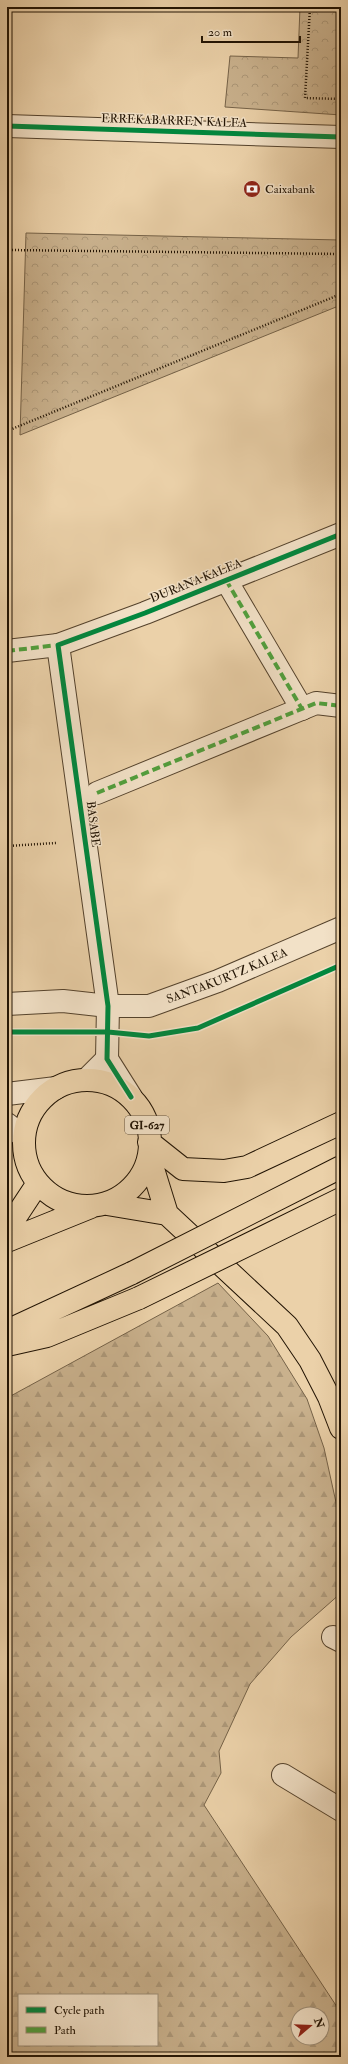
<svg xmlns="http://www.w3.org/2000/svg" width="348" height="2064" font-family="'IM FELL Double Pica',serif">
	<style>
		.forest { fill: url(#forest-firs); stroke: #756248; fill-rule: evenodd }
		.park { fill: url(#park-crowns); stroke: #756248 }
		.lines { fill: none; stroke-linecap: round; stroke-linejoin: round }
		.minor-casing { stroke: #54422c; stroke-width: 24 }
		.major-casing { stroke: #211303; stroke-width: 24 }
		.path { stroke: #211303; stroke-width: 2.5; stroke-dasharray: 1 2; stroke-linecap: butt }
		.minor { stroke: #f2e1c7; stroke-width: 22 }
		.major { stroke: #ebd1a9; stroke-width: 22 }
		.major-bridge-casing { stroke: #211303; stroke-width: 24; stroke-linecap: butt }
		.major-bridge { stroke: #ebd1a9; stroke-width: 22 }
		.quiet { stroke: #50a03d; stroke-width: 4; stroke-dasharray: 8 4; stroke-linecap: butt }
		.cycleway-casing { stroke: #f2e1c7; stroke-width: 8 }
		.cycleway { stroke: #00873e; stroke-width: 5 }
		.labels { text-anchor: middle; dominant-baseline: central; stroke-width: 3; stroke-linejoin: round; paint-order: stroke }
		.shield { fill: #f2e1c7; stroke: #60513e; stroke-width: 1 }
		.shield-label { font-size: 11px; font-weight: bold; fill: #211303 }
		.street-label { font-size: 12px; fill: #211303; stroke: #f2e1c7 }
		.poi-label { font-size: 12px; fill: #211303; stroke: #f2e1c7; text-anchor: start }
	</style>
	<defs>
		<pattern id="forest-firs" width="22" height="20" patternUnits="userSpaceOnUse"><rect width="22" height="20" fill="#c9b18d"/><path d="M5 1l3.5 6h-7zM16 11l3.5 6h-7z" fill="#ac9778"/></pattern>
		<pattern id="park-crowns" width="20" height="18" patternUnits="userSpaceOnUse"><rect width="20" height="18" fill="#c9b18d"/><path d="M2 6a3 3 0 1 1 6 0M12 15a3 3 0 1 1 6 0" fill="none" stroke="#ac9778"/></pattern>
	</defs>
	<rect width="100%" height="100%" fill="#ebd1a9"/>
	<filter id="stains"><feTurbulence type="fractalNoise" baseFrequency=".005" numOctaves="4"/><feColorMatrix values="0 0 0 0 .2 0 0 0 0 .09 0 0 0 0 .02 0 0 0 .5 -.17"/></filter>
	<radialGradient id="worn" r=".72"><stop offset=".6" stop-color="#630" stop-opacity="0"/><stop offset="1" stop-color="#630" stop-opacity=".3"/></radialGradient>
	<path class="forest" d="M218,1283L268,1336L307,1399L324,1448L341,1525V1593L291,1637L250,1684L219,1751L221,1773L204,1805L341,2013V2057H7V1398ZM19,1995H157V2045H19ZM298,2014H322V2038H298Z"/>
	<path class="park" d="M300,7H341V115L225,107L230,56L298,58Z
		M26,233L341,240V305L20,435Z"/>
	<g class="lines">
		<g class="minor-casing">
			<g id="minor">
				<path d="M7,126L341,137"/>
				<path d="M226,580L302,709"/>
				<path d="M58,645L108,1006L107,1059L131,1097"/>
				<path d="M7,651L58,645L145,613L341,534"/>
				<path d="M97,793L316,703L341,706"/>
				<path id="s1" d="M7,1004L63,1001L108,1006H149L218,981L341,928"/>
				<path d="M86,1080L107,1059"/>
				<path d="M7,1094L56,1088"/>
				<path d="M7,1124L24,1137"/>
				<path d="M333,1637L341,1641"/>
				<path d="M283,1775L341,1810"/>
			</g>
		</g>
		<g class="major-casing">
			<path id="major" d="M24 1143a63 63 0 1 1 126 0a63 63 0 1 1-126 0Z
				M149,1142L183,1169L224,1171L247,1167L341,1123
				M149,1156L167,1214L287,1326L310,1360L329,1397L341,1428
				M107,1204L167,1214
				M7,1230L38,1183
				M7,1241L91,1207
				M7,1331L132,1273
				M7,1345L47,1336L139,1298"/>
		</g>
		<path class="path" d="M310,7L305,98L341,99
			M9,250L341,254
			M7,431L341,294
			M7,846L56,843"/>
		<use href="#minor" class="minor"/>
		<use href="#major" class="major"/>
		<g class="major-bridge-casing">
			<path id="major-bridge" d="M132,1273L341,1167
				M139,1298L341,1199"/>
		</g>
		<use href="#major-bridge" class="major-bridge"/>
		<path class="quiet" d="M226,580L302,709
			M7,651L58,645
			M97,793L316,703L341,706"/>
		<g class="cycleway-casing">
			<path id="cycleway" d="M7,126L341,137
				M7,1032H108L149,1036L198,1028L341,965
				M131,1097L107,1059L108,1006L58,645L145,613L341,534"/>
		</g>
		<use href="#cycleway" class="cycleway"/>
	</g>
	<defs>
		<g id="bank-disc" transform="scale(0.9)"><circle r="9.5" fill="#8f2418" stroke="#f2e1c7"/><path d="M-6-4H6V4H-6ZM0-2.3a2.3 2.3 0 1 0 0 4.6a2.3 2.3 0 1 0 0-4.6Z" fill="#fff"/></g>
	</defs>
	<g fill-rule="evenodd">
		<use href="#bank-disc" x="252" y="189"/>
	</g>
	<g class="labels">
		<rect class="shield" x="125" y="1116" width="44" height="18" rx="3"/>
		<g class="shield-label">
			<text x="147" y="1125">GI-627</text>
		</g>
		<g class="street-label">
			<text transform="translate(174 121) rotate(2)">ERREKABARREN KALEA</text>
			<text transform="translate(196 581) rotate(-22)">DURANA KALEA</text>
			<text transform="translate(93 824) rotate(83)">BASABE</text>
			<text stroke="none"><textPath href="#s1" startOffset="226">SANTAKURTZ KALEA</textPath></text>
		</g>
		<g class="poi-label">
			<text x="265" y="189">Caixabank</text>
		</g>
	</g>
	<rect width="348" height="2064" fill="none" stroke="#ebd1a9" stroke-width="24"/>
	<rect x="8" y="8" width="332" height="2048" fill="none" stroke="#211303" stroke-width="2"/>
	<rect x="12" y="12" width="324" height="2040" fill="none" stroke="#211303"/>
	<rect x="18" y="1994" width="140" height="52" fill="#f2e1c7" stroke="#9e8f79"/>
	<rect x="26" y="2007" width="20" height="6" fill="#00873e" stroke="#9e8f79"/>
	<text x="54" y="2014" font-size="12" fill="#211303">Cycle path</text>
	<rect x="26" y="2027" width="20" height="6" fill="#50a03d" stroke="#9e8f79"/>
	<text x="54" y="2034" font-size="12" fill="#211303">Path</text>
	<g transform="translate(310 2026) rotate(71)"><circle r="19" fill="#f2e1c7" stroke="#9e8f79"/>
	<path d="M0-3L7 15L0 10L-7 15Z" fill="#8f2418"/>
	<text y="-6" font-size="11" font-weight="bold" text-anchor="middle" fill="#211303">N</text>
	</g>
	<path d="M202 36v6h98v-6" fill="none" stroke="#211303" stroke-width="2"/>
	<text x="208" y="36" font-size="12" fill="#211303" stroke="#f2e1c7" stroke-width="3" paint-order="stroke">20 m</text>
	<rect width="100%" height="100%" filter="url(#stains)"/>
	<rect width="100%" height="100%" fill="url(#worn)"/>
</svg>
